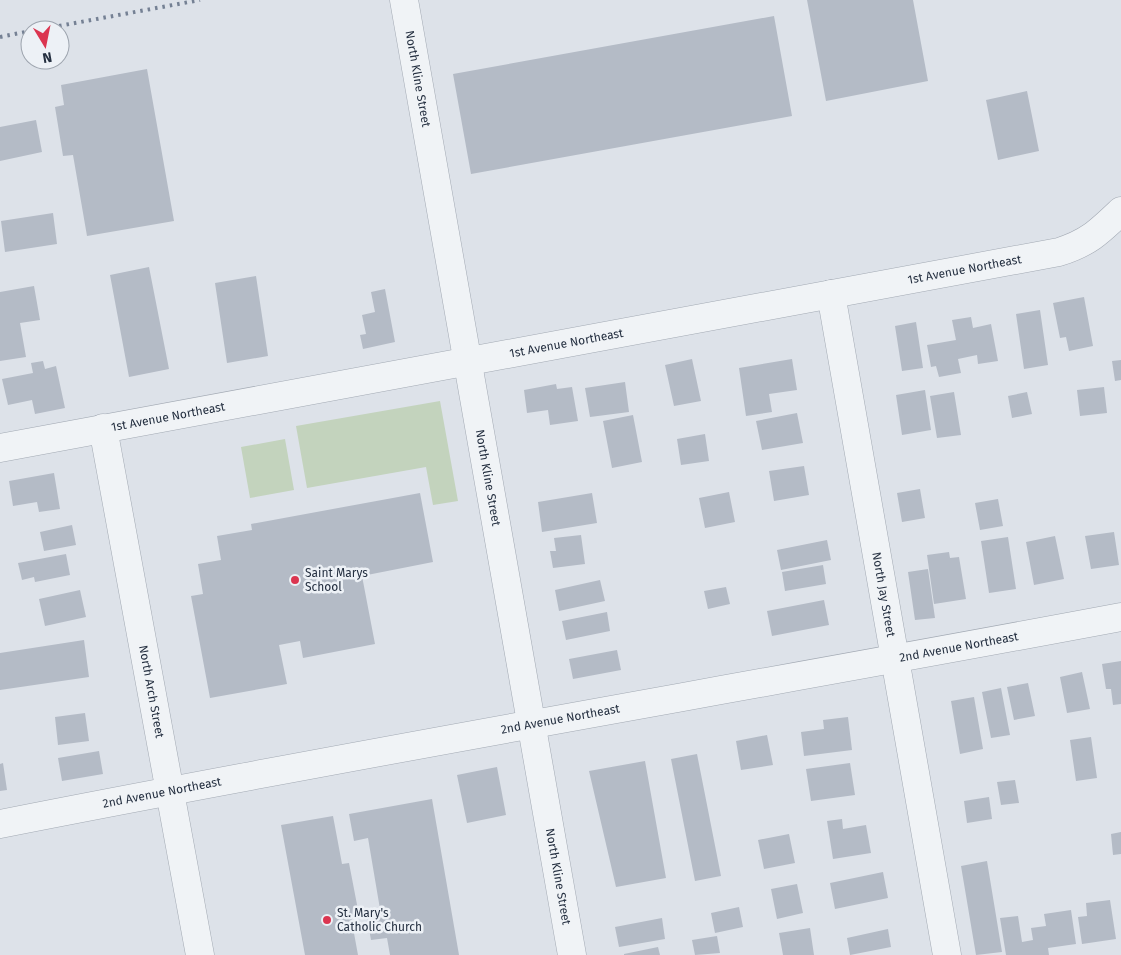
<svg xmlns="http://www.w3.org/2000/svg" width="1121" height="955" font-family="'Fira Sans',sans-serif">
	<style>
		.green { fill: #c3d3bd }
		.building { fill: #b4bbc6 }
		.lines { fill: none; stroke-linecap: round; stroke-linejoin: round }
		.minor-casing { stroke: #a2a9b3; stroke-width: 29 }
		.minor { stroke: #f0f3f6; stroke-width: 28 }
		.rail { stroke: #758194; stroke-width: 4; stroke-dasharray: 2.5 5; stroke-linecap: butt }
		.poi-dot { fill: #db3550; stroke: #edf1f6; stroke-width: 2 }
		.labels { text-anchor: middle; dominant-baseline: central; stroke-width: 5; stroke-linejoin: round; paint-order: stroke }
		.street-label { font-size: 12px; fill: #253041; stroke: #edf1f6 }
		.poi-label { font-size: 12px; fill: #253041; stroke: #edf1f6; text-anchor: start }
	</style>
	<rect width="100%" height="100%" fill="#dde2e9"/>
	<path class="green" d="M440,401L458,501L433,505L426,467L307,488L296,426Z
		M285,439L294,490L250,498L241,447Z"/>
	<path class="building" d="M807,0H913L928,81L826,101Z
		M774,16L792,116L471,174L453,74Z
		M147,69L174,221L87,236L73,155L63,156L55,107L64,105L61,85Z
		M1027,91L1039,151L998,160L986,100Z
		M36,120L42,152L0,161V127Z
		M53,213L57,244L5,252L1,221Z
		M149,267L169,369L129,377L110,275Z
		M256,276L268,356L227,363L215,283Z
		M34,286L40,320L20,323L26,357L0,361V292Z
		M385,289L395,342L363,349L360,335L366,334L362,315L375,312L371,292Z
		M1084,297L1093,346L1069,351L1066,337L1060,338L1053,303Z
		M1040,310L1048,365L1024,369L1016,314Z
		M971,317L973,328L991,324L998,361L978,364L977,355L958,359L961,373L939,377L936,366L931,367L927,345L956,340L952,320Z
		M916,322L923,368L902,371L895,326Z
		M692,359L701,401L674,406L665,365Z
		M792,359L797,390L769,394L772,412L746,416L739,368Z
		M1121,360V380L1115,381L1112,361Z
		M43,361L45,369L56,366L65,408L35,414L32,400L8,405L2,379L33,373L31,363Z
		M625,382L629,412L590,417L585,388Z
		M556,384L557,389L572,387L578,421L550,425L548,410L527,413L524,390Z
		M1104,387L1107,413L1080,416L1077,390Z
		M925,390L931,430L902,435L896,395Z
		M954,392L961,435L937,438L930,396Z
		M1027,392L1032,414L1012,418L1008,396Z
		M797,413L803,443L762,450L756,421Z
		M633,415L642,462L612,468L603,421Z
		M705,434L709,461L681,465L677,439Z
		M804,466L809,495L774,501L769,471Z
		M54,473L60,509L39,512L37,502L13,506L9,481Z
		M920,489L925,518L902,522L897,493Z
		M729,492L735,522L705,528L699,498Z
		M420,493L433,562L362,576L375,644L303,658L300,641L279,645L287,684L210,698L191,596L203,594L198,564L221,560L217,536L252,530L251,524Z
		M592,493L597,523L542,532L538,502Z
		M998,499L1003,526L980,530L975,503Z
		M72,525L76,545L44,551L40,532Z
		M1114,532L1119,565L1091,569L1085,536Z
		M581,535L585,564L553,568L550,551H556L554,538Z
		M1055,536L1064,579L1034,585L1026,542Z
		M1008,537L1016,589L989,593L981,541Z
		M827,540L831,560L781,570L777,550Z
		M949,552L950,558L959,557L966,599L934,604L927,555Z
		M66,554L70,575L35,582L34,577L22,580L18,563Z
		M823,565L826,584L785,591L782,572Z
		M928,569L935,618L915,620L908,572Z
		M600,580L605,601L559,611L555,590Z
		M726,587L730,604L708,609L704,591Z
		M80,590L86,617L45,626L39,599Z
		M824,600L829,625L772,636L767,611Z
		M607,612L610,631L566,640L562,621Z
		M84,640L89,677L0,690V653Z
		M617,650L621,670L573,679L569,659Z
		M1121,661V704L1113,705L1111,689H1106L1102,664Z
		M1082,672L1090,709L1067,713L1060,677Z
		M1028,683L1035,716L1014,720L1007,687Z
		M1001,688L1010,735L991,738L982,692Z
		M974,697L983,749L960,754L951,701Z
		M85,713L89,741L58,745L55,717Z
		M848,717L852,750L804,756L801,732L824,729L823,720Z
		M767,735L773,765L741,770L736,741Z
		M1091,737L1097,778L1076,781L1070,740Z
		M99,751L103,774L62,781L58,758Z
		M697,754L721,876L695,881L671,759Z
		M645,761L666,878L616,887L589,771Z
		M3,763L7,790L0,791V764Z
		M850,763L855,795L811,801L806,769Z
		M497,767L506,815L467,823L457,775Z
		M1015,780L1019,803L1001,805L997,782Z
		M989,797L992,819L967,823L964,801Z
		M432,799L459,955H390L387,938L371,940L367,918L381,915L368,838L354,841L349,814Z
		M333,816L342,864L349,863L359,915L351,917L358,955H305L281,825Z
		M842,819L843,829L866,825L871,853L833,859L827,821Z
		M1121,832V854L1113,855L1111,834Z
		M789,834L795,863L764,869L758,840Z
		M987,861L1002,952L976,955L961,866Z
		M883,872L888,898L835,909L830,883Z
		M797,884L803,913L777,919L771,889Z
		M1110,900L1116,939L1082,944L1078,917L1087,916L1086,903Z
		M739,907L743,927L715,933L711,913Z
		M1071,910L1076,944L1048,948L1049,955H1006L1000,918L1018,916L1022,942L1033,940L1031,928L1046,926L1044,914Z
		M662,918L665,939L619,947L615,927Z
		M810,928L814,955H783L779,933Z
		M888,929L891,947L850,955L847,938Z
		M717,936L720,953L695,955L692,940Z
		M658,947L660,955H624V954Z"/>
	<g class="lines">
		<g class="minor-casing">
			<g id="minor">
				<path id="s1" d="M404,0L572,955"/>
				<path id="s2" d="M831,294L947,955"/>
				<path id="s3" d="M103,428L200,955"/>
				<path id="s4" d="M0,448L1059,252C1088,243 1099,232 1121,211"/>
				<path id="s5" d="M0,824C373,750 748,687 1121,617"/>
			</g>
		</g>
		<use href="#minor" class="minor"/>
		<path class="rail" d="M37,30L200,0
			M0,37L30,31"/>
	</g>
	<g class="poi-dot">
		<circle cx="295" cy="580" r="5"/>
		<circle cx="327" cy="920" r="5"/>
	</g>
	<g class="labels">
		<g class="street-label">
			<text stroke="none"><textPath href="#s1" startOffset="80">North Kline Street</textPath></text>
			<text stroke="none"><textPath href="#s4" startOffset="981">1st Avenue Northeast</textPath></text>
			<text stroke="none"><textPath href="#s4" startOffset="576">1st Avenue Northeast</textPath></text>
			<text stroke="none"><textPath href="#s4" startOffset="171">1st Avenue Northeast</textPath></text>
			<text stroke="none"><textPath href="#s1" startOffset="485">North Kline Street</textPath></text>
			<text stroke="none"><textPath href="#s2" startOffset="305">North Jay Street</textPath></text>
			<text stroke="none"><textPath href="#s5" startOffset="975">2nd Avenue Northeast</textPath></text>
			<text stroke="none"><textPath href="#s3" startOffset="268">North Arch Street</textPath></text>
			<text stroke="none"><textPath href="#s5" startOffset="570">2nd Avenue Northeast</textPath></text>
			<text stroke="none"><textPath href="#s5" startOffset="165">2nd Avenue Northeast</textPath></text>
			<text stroke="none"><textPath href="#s1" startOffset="890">North Kline Street</textPath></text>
		</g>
		<g class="poi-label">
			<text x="305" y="573">Saint Marys<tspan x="305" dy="14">School</tspan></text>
			<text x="337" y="913">St. Mary's<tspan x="337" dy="14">Catholic Church</tspan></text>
		</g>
	</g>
	<g transform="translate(45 45) rotate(170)"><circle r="24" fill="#edf1f6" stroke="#9da4ae"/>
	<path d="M0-4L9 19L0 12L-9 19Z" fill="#db3550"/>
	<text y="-8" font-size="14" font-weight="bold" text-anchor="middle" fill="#253041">N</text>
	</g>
</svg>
